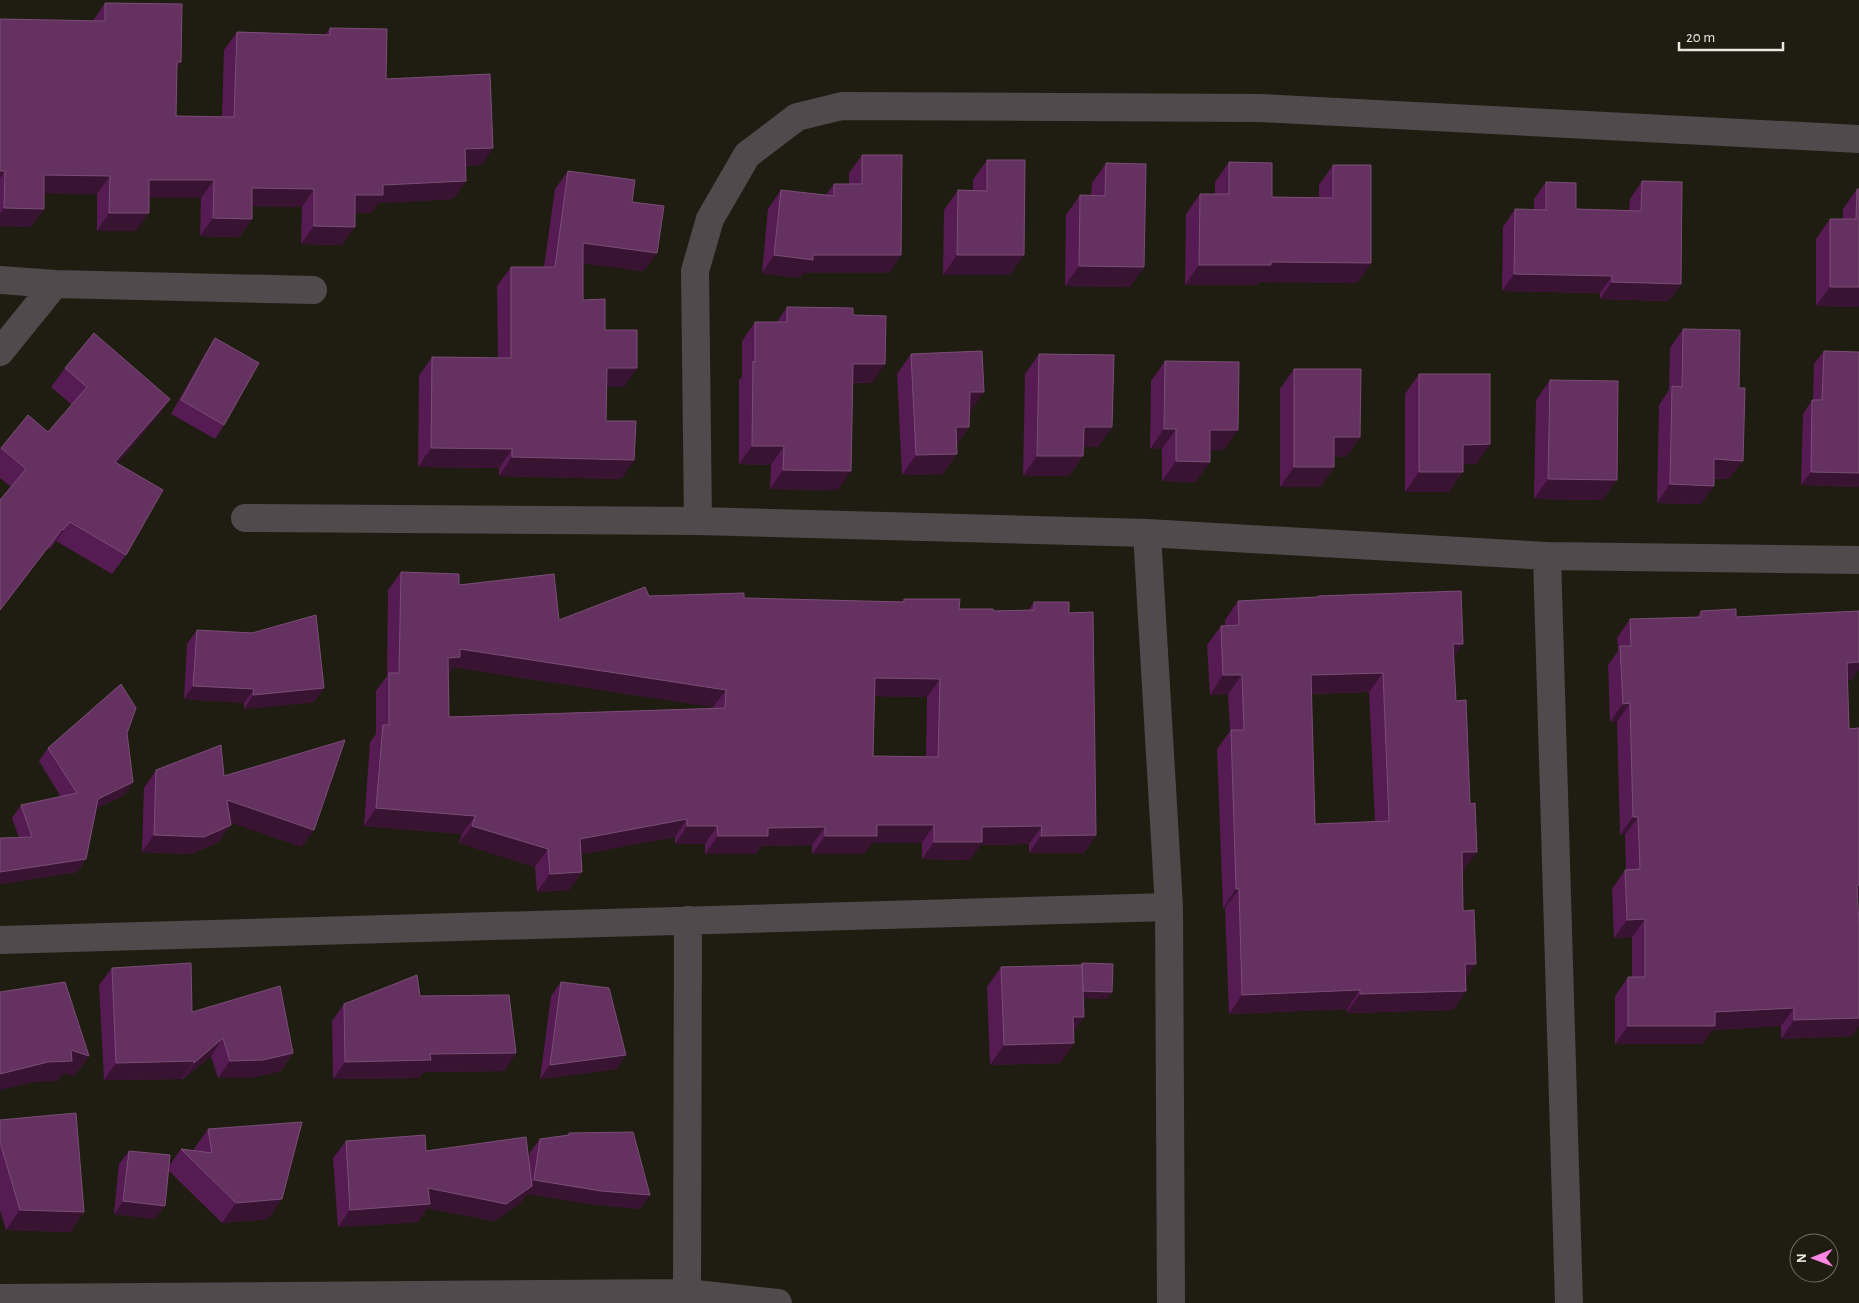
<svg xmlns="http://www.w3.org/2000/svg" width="1859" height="1303" font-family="'Alegreya Sans',sans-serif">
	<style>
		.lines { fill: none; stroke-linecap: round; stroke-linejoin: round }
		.minor { stroke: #504a4c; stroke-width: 28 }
		.wall { fill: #551b52; fill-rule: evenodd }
		.shaded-wall { fill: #391332 }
		.building { fill: #653161; stroke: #7a4e75; fill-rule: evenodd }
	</style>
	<rect width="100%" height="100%" fill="#1f1d12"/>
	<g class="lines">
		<path class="minor" d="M0,280L55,284L0,352
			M55,284L313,290
			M245,518L698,521L1147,533L1547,556L1859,560
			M698,521L695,271L710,219L747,155L797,117L842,106L1260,108L1859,139
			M1147,533L1169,907L1171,1303
			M1547,556L1569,1303
			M0,940L1169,907
			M687,1293L688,920
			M0,1298L687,1293L778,1303"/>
	</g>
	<path class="wall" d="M105,3L181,62L177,68L176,116L222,117L224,50L237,32L325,35L330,28L386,79L493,148L481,165L465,166L466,181L453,199L378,203L371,213H355L342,245L301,244L302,207L252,206V219L239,237L200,236L201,198H149L136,231H97V194L44,193V209L31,227L0,226V19L93,21Z
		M862,155L901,255L889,273H803L800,278L762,273L768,209L781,190L826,195L834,184H849V173Z
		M987,160L1010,275H943L944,210L958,190H973V180Z
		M1229,162L1272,197L1319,198V185L1333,165L1371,263L1357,283L1259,282L1257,285H1185L1186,214L1200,194H1215V182Z
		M1106,163L1144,267L1130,287L1065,286L1066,215L1080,195H1091L1092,183Z
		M568,171L632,202L644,271L583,263V300L605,330L624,387H607L606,421L634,460L621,479L499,476V468L418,467L419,376L432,357L498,358L497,286L511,267H544L555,189Z
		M1642,181L1681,284L1669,301L1600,299V293L1502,291L1503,227L1515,209L1534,210V199L1546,182L1576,209L1629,210L1630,199Z
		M1857,189L1859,307L1816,306V239L1830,219H1843V209Z
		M787,307L853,315L872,383H852L838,490L770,489L771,465L739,464V380L742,377V341L755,322H777Z
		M1683,329L1729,479H1714L1701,504L1657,503L1659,405L1669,390L1670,348Z
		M215,338L224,425L215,439L171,414L206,352Z
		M1824,351L1859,487L1801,485L1803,414L1812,400H1813L1814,364Z
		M911,354L970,412L969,427L957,444L943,474L902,475L897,374Z
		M1039,354L1112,427L1098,447H1083V456L1069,476H1023L1025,374Z
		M1165,361L1224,450H1210L1196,482L1162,481V449H1150L1151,381Z
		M65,368L170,399L156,418L117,464L126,555L112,574L56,541L50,549L48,548L11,487L0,478V449L28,415L48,432L72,405L51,387Z
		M1294,369L1360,437L1346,457H1334V467L1320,487H1280V389Z
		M1419,374L1490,444L1476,464H1463L1449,492H1405V394Z
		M1550,380L1603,500L1534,499L1536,400Z
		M401,572L459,585L559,620L649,596L902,602L904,599L959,609L993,611L1029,610L1034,602L1069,613L1096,835L1084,853H1029V844L980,845L970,860L922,859V843H872L864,854H812V845L761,846L756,854H705V844H675V837L581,854L582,872L569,890L537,892L535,867L459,843L462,834L364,826L370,742L376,734V691L387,676L388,590ZM453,667L713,707V708L449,717L448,674ZM875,696L927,697L926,757L873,756Z
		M1318,596L1463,644L1454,656L1463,871H1462L1463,911L1466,991L1453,1010L1346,1013L1347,1009L1229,1014L1225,908L1223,909L1217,749L1230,731L1228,694L1210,695L1207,645L1221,626L1225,625V620L1238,601L1317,597ZM1369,692L1375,822L1315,824L1311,694Z
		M1701,611L1736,617L1859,611V669L1852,680H1847L1849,729L1859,728V897L1858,898L1852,1036L1781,1039V1026L1712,1030L1702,1044H1615V996L1628,977H1632V937L1614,938L1612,889L1625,870H1626L1625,835H1620L1617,722H1610L1608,665L1618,651L1617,638L1630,619L1697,617Z
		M197,630L324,688L314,702L244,709V703L184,699L187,644Z
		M127,733L133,782L124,795L97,808L86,859L77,872L0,884V838H19L12,818L21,805L61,797L39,761L48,748Z
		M156,770L224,776L302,847L230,822L231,825L218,842L192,854L142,852L144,788Z
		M1082,963L1107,999L1083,998L1084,1017L1074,1031V1043L1060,1063L990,1065L987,987L1001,967L1081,965Z
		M112,968L192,1012L293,1053L281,1071L250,1078H218L211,1056L182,1080V1079L104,1080L99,985Z
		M561,982L617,1069L540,1079L551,996Z
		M420,996L516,1053L504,1071L423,1072L419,1078L333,1079L332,1021L344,1004Z
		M0,1120L84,1212L70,1232L6,1230L0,1210Z
		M208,1129L268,1219L222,1223L169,1171L155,1219L114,1214L119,1164L129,1151L169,1166L181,1149L194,1151V1149Z
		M569,1133L650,1195L640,1209L591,1204L527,1194L520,1203L494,1221L427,1208L418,1222L338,1227L333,1158L346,1141L426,1151L529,1160L530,1152L540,1139L568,1135Z"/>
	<path class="shaded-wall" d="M177,62H181L169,80Z
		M493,148L481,165L452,166L465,149Z
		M0,171H5L0,178Z
		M44,175L110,176L97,194L32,193Z
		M149,180H214L201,198H137Z
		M466,181L453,199L378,203L371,213H343L355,195L383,185Z
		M252,188L314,189L302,207L240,206Z
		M4,208L44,209L31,227L0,226V214Z
		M109,213H149L136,231H97Z
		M213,218L252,219L239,237L200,236Z
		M314,226L355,227L342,245L301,244Z
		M583,243L657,253L644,271L570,262Z
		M774,255H901L889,273H803L800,278L762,273Z
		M957,255H1024L1010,275H943Z
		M1271,262L1371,263L1357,283L1259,282L1257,285H1185L1199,265Z
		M1079,266L1144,267L1130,287L1065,286Z
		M1514,274L1612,276L1600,293L1502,291Z
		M1612,282L1681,284L1669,301L1600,299Z
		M1830,287H1859V307L1816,306Z
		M853,364H885L872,383L840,382Z
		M607,368H637L624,387H594Z
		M970,392H984L970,412L956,411Z
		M170,399L156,418L102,482L115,462Z
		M956,427H969L955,447Z
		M1084,427H1112L1098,447H1070Z
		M1164,429H1176L1162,449H1150Z
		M1210,430H1238L1224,450H1196Z
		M1334,437H1360L1346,457H1321Z
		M1490,444L1476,464L1449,465L1463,445Z
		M752,446H784L771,465L739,464Z
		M431,448L512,449L499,468L418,467Z
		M957,454L943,474L902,475L916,455Z
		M1037,456H1083L1069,476H1023Z
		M512,457L634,460L621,479L499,476Z
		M1714,459L1743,461L1729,479L1701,478Z
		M1176,461L1210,462L1196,482L1162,481Z
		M1294,467H1334L1320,487H1280Z
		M783,470L851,471L838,490L770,489Z
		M1419,472H1463L1449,492H1405Z
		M1811,472L1859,473V487L1801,485Z
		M1548,479L1617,480L1603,500L1534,499Z
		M1670,484L1714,486L1701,504L1657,503Z
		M70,522L56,541L50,549L63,530Z
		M62,529L48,548L0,611V610Z
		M1453,644H1463L1449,663Z
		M460,649L726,690L713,707L453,667L448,675V658Z
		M1859,662V669L1852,680L1834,681L1847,663Z
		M1383,673L1369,692L1297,694L1311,675Z
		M1223,675H1242L1228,694L1210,695Z
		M875,678L940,679L927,697L863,696Z
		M193,686L254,689L244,703L184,699Z
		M324,688L314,702L244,709L253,695Z
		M1630,703L1617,722H1610L1623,704Z
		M133,782L124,795L89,812L98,799Z
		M227,800L314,830L302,847L215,817Z
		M376,808L475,816L462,834L364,826Z
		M1633,817H1638L1625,835H1620Z
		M687,819L675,837L568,857L580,839Z
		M231,825L218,842L192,854L142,852L154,835Z
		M877,825H934L922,843H872L864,854H812L825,836Z
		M472,826L548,849L535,867L459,843Z
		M687,826H717L705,844H675Z
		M1042,826L1029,844L980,845L970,860L922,859L934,842L982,827Z
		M825,827L812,845L761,846L756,854H705L718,836L768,828Z
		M1096,835L1084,853H1029L1041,836Z
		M1462,852H1477L1463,871H1448Z
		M86,859L77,872L0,884V872Z
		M582,872L569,890L537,892L550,874Z
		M1857,885H1859V897L1854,903Z
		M1236,889H1239L1225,908L1223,909Z
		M1645,919L1632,937L1614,938L1627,920Z
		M1465,964H1476L1463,983Z
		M1360,990L1347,1009L1229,1014L1242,995Z
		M1081,991L1112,992L1107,999L1076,998Z
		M1466,991L1453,1010L1346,1013L1360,994Z
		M1794,1008L1781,1026L1712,1030L1702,1044H1615L1628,1026L1715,1012Z
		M1073,1017H1084L1070,1037Z
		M1859,1018V1026L1852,1036L1781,1039L1794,1020Z
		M223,1038L211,1056L182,1080L194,1063Z
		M1074,1043L1060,1063L990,1065L1004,1045Z
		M71,1050L89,1056L75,1076L64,1073L58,1081L34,1082L0,1090V1074Z
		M293,1053L281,1071L250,1078H218L230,1061Z
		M516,1053L504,1071L423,1072L419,1078L333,1079L345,1062L430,1054Z
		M626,1055L617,1069L540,1079L550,1065Z
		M194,1061L182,1079L104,1080L116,1063Z
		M534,1180L650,1195L640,1209L591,1204L527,1194L520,1203L494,1221L427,1208L418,1222L338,1227L350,1210L428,1188L528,1189Z
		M282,1199L268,1219L222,1223L236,1203Z
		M123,1201L165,1206L155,1219L114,1214Z
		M20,1210L84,1212L70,1232L6,1230Z"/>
	<path class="building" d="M105,3L182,4L181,62H177L176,116L234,117L237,32L330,35V28L387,29L386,79L490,74L493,148L465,149L466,181L383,185V195H355V227L314,226V189L252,188V219L213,218L214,180H149V213H109L110,176L44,175V209L4,208L5,171H0V19L105,21Z
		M862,155H902L901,255H813V260L774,255L781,190L834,196V184H862Z
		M987,160H1025L1024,255H957L958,190L987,191Z
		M1229,162L1272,163V197L1333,198V165H1371V263L1271,262V265H1199L1200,194H1229Z
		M1106,163L1146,164L1144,267L1079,266L1080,195L1105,196Z
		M568,171L635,180L632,202L664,206L657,253L583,243V300L605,299V330H637V368H607L606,421H636L634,460L512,457V449L431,448L432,357L511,358V267H555Z
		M1642,181L1682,182L1681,284L1612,282V276L1514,274L1515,209L1546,210V182L1576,183V209L1641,211Z
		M1857,189H1859V287H1830V219H1856Z
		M787,307L853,308V315L886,316L885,364H853L851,471L783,470L784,446H752L753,361L755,362V322H787Z
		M1683,329L1740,330L1739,388H1745L1743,461L1714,459V486L1670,484L1672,386L1682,387Z
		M94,333L170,399L115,462L163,490L126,555L70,522L63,530L62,529L0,610V500L26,469L1,448L28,415L48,432L87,387L65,368Z
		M215,338L259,363L224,425L181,400Z
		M982,351L984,392H970L969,427H956L957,454L916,455L911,354Z
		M1824,351L1859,352V473L1811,472L1812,400H1822Z
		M1039,354L1114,355L1112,427H1084L1083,456H1037Z
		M1165,361L1239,362L1238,430H1210V462L1176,461V429H1164Z
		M1294,369H1361L1360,437H1334V467H1294Z
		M1419,374H1490V444L1463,445V472H1419Z
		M1550,380L1618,381L1617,480L1548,479Z
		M401,572L459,574V585L554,574L559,620L645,587L649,596L744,593V598L904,602V599H960L959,609H993V611L1034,610V602H1069V613L1093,612L1096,835L1041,836L1042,826L982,827V842H934V825H877V836H825V827L768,828V836H718L717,826H687V819L580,839L582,872L550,874L548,849L472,826L475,816L376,808L383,725H389V673H399ZM460,649L726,690L725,708L449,717L448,658L460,657ZM875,678L940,679L938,757L873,756Z
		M1461,591L1463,644H1453L1456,701L1466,700L1470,804L1475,803L1477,852H1462L1463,911L1474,910L1476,964H1465L1466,991L1360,994V990L1242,995L1239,889H1236L1231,730H1244L1242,675H1223L1221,626L1239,625L1238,601L1318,597V596ZM1383,673L1389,821L1315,824L1311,675Z
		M1736,609V617L1859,611V662L1847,663L1849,729L1859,728V885H1857L1859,925V1018L1794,1020V1008L1715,1012V1026H1628V977H1645V919L1627,920L1625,870L1640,869L1638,817H1633L1630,703L1623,704L1620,646H1631L1630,619L1701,617V611Z
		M316,615L324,688L253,695L254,689L193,686L197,630L252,633Z
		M121,684L136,708L127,733L133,782L98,799L86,859L0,872V838L32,837L21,805L77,793L48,748Z
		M345,740L314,830L227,800L231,825L204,837L154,835L156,770L221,745L224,776Z
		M191,963L192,1012L280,986L293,1053L263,1060L230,1061L223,1038L194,1063V1061L116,1063L112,968Z
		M1082,963L1113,964L1112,992L1083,991Z
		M1082,965L1084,1017H1073L1074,1043L1004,1045L1001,967Z
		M417,975L420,996L509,995L516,1053L430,1054L431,1060L345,1062L344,1004Z
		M65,982L89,1056L71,1050L72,1061L48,1062L0,1074V992Z
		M561,982L609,988L626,1055L550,1065Z
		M76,1113L84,1212L20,1210L0,1142V1120Z
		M302,1122L282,1199L236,1203L181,1149L212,1153L208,1129Z
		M633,1132L650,1195L601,1191L534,1180L540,1139L569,1135V1133Z
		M425,1135L426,1151L526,1137L532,1186L506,1204L428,1188L430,1204L350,1210L346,1141Z
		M129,1151L170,1155L165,1206L123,1201Z"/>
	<g transform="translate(1814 1258) rotate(269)"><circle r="24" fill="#1f1d12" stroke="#706e64"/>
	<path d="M0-4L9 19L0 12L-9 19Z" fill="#fd86e2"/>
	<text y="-8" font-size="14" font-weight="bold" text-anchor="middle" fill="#e9e8e0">N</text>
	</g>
	<path d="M1679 42v8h104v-8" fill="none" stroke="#e9e8e0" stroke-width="2.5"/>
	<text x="1686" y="42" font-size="15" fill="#e9e8e0" stroke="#1f1d12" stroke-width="4" paint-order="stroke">20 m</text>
</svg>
